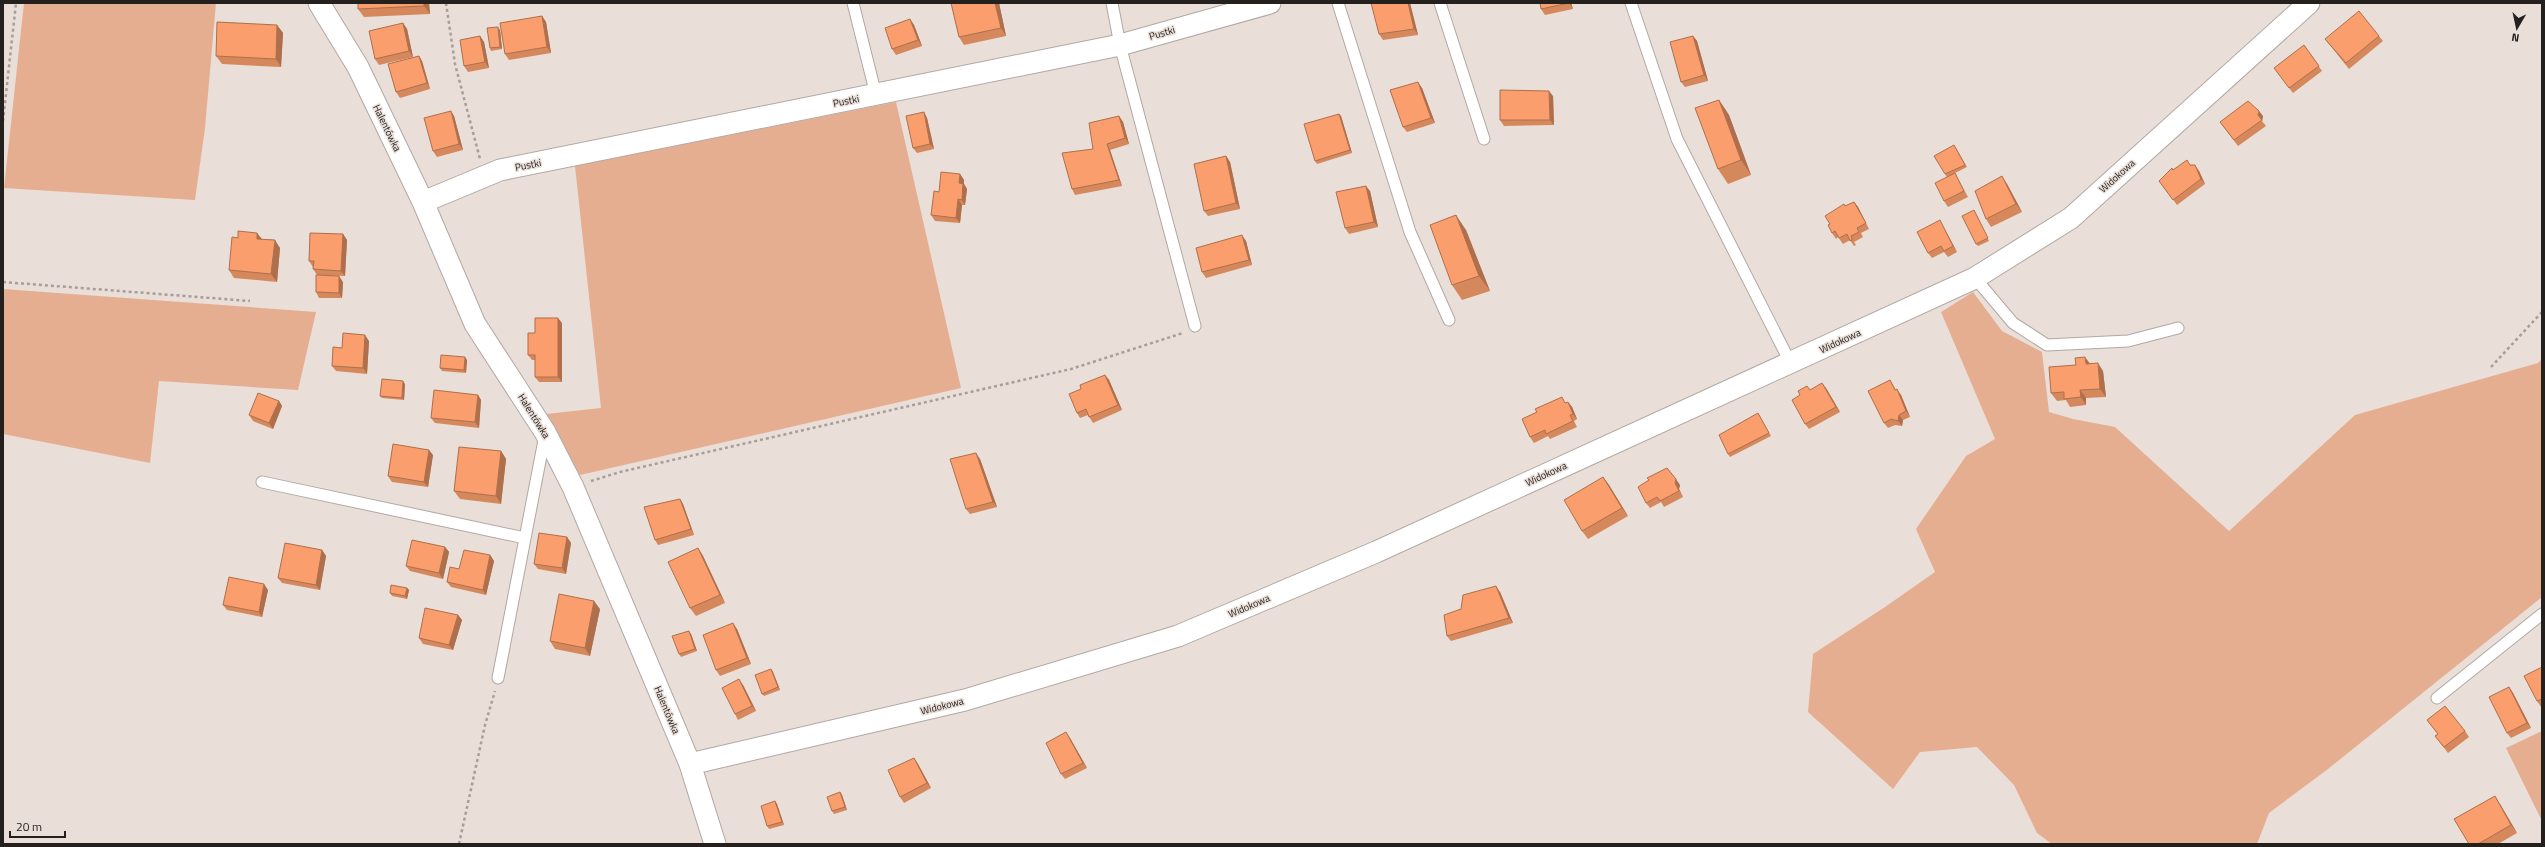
<svg xmlns="http://www.w3.org/2000/svg" width="2545" height="847" font-family="'Titillium Web',sans-serif">
	<style>
		.green { fill: #e6ae91 }
		.lines { fill: none; stroke-linecap: round; stroke-linejoin: round }
		.service-casing { stroke: #b2a8a3; stroke-width: 13 }
		.minor-casing { stroke: #b2a8a3; stroke-width: 23 }
		.path { stroke: #a79e9a; stroke-width: 2.5; stroke-dasharray: 3 3; stroke-linecap: butt }
		.service { stroke: #fff; stroke-width: 11 }
		.minor { stroke: #fff; stroke-width: 21 }
		.wall { fill: #d6885d }
		.shaded-wall { fill: #ae6f4c }
		.building { fill: #f99e6c; stroke: #ae6f4c }
		.labels { text-anchor: middle; dominant-baseline: central; stroke-width: 3; stroke-linejoin: round; paint-order: stroke }
		.street-label { font-size: 10px; fill: #24201e; stroke: #e9ded8 }
	</style>
	<rect width="100%" height="100%" fill="#e9ded8"/>
	<path class="green" d="M24,3H216L205,128L195,200L4,188Z
		M896,102L961,388L580,475L546,414L601,408L575,166Z
		M3,289L316,312L298,390L159,381L150,463L3,434Z
		M1973,292L2002,331L2042,352L2049,412L2073,419L2115,427L2229,531L2355,415L2538,363L2542,359V597L2328,769L2269,813L2257,844H2052L2037,833L2014,785L1977,747L1920,752L1893,789L1808,712L1813,654L1885,607L1935,572L1916,529L1966,456L1995,439L1941,312Z
		M2542,731V821L2506,748Z"/>
	<g class="lines">
		<g class="service-casing">
			<path id="service" d="M853,3L876,95
				M1112,3L1120,45L1195,326
				M1338,3L1410,232L1449,320
				M1440,3L1484,139
				M1631,3L1677,139L1791,364
				M1975,278L2013,323L2047,345L2128,341L2178,328
				M262,482L525,538
				M498,678L545,435
				M2437,698L2542,614"/>
		</g>
		<g class="minor-casing">
			<path id="minor" d="M319,3L358,67L423,202L475,324L545,432L573,487L690,764L715,844
				M423,202L500,170L1120,45L1270,3
				M690,764L965,700L1178,636L1376,552L1975,278L2071,218L2309,3"/>
		</g>
		<path class="path" d="M446,3L455,64L480,159
			M3,121L16,3
			M3,282L250,301
			M2491,367L2542,312
			M591,481L620,472L1071,369L1183,333
			M459,844L485,725L495,691"/>
		<use href="#service" class="service"/>
		<use href="#minor" class="minor"/>
	</g>
	<path class="wall" d="M358,3H429L430,14L364,17L358,9Z
		M951,3H999L1006,36L964,45L959,37Z
		M1410,3L1418,35L1383,40L1379,34Z
		M1540,3H1571L1573,9L1545,15L1541,9Z
		M542,16L546,22L551,53L509,60L505,54Z
		M910,19L914,25L922,46L896,55L892,49Z
		M403,23L407,29L413,57L379,65L375,59Z
		M277,25L283,33L281,67L222,64L216,56Z
		M500,30L502,49L491,51L490,48Z
		M480,36L484,42L489,68L468,72L464,66Z
		M1693,36L1697,41L1708,81L1685,87L1681,82Z
		M2379,36L2383,41L2349,69L2325,39Z
		M2304,45L2322,71L2293,93L2278,73Z
		M419,56L422,61L430,89L400,98L396,92Z
		M1422,88L1435,123L1407,132L1403,127Z
		M1553,96L1554,125L1504,126L1500,120Z
		M1719,100L1729,115L1751,175L1728,184L1718,169Z
		M924,112L927,118L934,149L917,153L913,148Z
		M1339,114L1341,116L1352,153L1317,164L1315,161Z
		M454,116L463,150L437,157L433,151Z
		M1119,116L1123,122L1129,144L1110,150L1122,186L1075,195L1072,189L1093,149Z
		M2263,116L2262,121L2266,126L2238,146L2220,122Z
		M1956,148L1967,167L1955,173L1958,179L1968,197L1948,207L1944,201L1947,177L1945,174Z
		M1226,156L1230,162L1240,209L1208,216L1204,211Z
		M2190,165L2199,171L2205,184L2177,205L2163,186L2173,170Z
		M960,174L964,180V184L967,189L965,205H962L960,223L935,221L931,215L939,192Z
		M2007,184L2022,212L1991,227L1986,219Z
		M1370,191L1378,227L1349,234L1345,228Z
		M1854,202L1858,207L1869,229L1861,233L1863,237L1854,242L1856,245L1854,246L1850,240L1843,244L1838,237L1836,239L1832,233L1830,224L1846,206Z
		M1974,210L1989,241L1978,246L1976,244Z
		M1943,226L1957,252L1948,257L1944,252L1932,258L1928,253Z
		M1466,230L1490,291L1462,300L1452,285Z
		M257,233L262,239L280,248L277,282L234,278L229,270L238,238Z
		M343,234L347,240L345,276L317,275L313,269L314,267H313L309,261Z
		M1246,241L1252,265L1206,278L1202,272Z
		M343,282L342,298H319L316,292Z
		M562,323V382H539L535,377V360H532L528,355L535,333Z
		M369,341L367,374L336,371L332,366L342,348Z
		M467,360L466,373L442,371L440,368Z
		M2090,364L2103,371L2106,397L2086,398V405L2070,407L2066,400L2057,401L2051,393Z
		M1105,375L1109,380L1122,410L1093,423L1088,415L1080,418L1077,413L1081,389Z
		M1890,380L1896,390L1901,395L1910,417L1903,420L1902,426L1895,425L1888,428L1884,423Z
		M405,384L404,400L382,398L380,396Z
		M1826,388L1840,412L1809,429L1805,424L1810,390Z
		M478,395L481,400L479,428L435,423L431,418Z
		M279,401L282,406L273,429L253,421L249,415Z
		M1568,402L1572,407L1577,419L1574,421L1577,427L1550,439L1548,436L1534,443L1530,437L1566,403Z
		M1758,413L1771,436L1730,457L1728,454Z
		M501,451L506,459L501,504L460,499L454,491Z
		M433,455L428,487L392,482L388,476Z
		M980,459L997,507L970,514L966,509Z
		M1603,477L1609,485L1628,516L1588,539L1582,531Z
		M1680,485L1679,489L1683,497L1664,507L1661,502L1650,508L1646,503Z
		M680,499L683,504L694,535L658,545L655,540Z
		M567,537L571,543L566,574L538,569L534,564Z
		M445,547L449,552L443,579L410,571L406,566Z
		M698,548L703,556L725,603L696,616L690,608Z
		M322,550L326,556L320,590L282,583L278,578Z
		M490,555L494,561L486,595L451,587L447,582L459,569Z
		M407,588L409,590L407,599L392,596L390,593Z
		M268,590L262,617L227,610L223,605Z
		M1500,592L1513,623L1451,641L1447,636L1461,609Z
		M600,609L590,656L555,649L550,641Z
		M458,615L462,620L453,650L423,644L419,638Z
		M737,629L751,664L720,676L716,670Z
		M691,634L697,651L681,657L679,654Z
		M2542,667V706L2541,707L2537,701Z
		M771,669L773,672L780,690L764,696L762,694Z
		M743,685L756,711L738,720L735,714Z
		M2509,687L2513,693L2531,728L2511,738L2507,733Z
		M2427,720L2465,731L2469,737L2448,753L2435,736L2438,734Z
		M1070,738L1087,768L1065,779L1061,774Z
		M914,758L918,764L931,788L904,803L900,797Z
		M840,792L842,795L847,810L834,814L832,811Z
		M775,801L777,804L784,825L769,829L767,826Z
		M2500,804L2517,833L2498,844H2469Z"/>
	<path class="shaded-wall" d="M424,3H429L430,14L424,6Z
		M995,3H999L1006,36L1001,28Z
		M1408,3H1410L1418,35L1414,29Z
		M1569,3H1571L1573,9Z
		M542,16L546,22L551,53L547,47Z
		M910,19L914,25L922,46L918,40Z
		M403,23L407,29L413,57L409,51Z
		M277,25L283,33L281,67L276,59Z
		M498,27L500,30L502,49L500,47Z
		M480,36L484,42L489,68L485,62Z
		M1693,36L1697,41L1708,81L1704,75Z
		M419,56L422,61L430,89L427,83Z
		M1418,82L1422,88L1435,123L1431,118Z
		M1549,91L1553,96L1554,125L1550,120Z
		M1719,100L1729,115L1751,175L1741,160Z
		M451,111L454,116L463,150L459,144Z
		M2259,111L2263,116L2262,121L2258,115Z
		M924,112L927,118L934,149L930,144Z
		M1339,114L1341,116L1352,153L1350,150Z
		M1119,116L1123,122L1129,144L1125,138Z
		M1107,144L1110,150L1122,186L1119,180Z
		M1226,156L1230,162L1240,209L1236,203Z
		M2195,165L2199,171L2205,184L2201,179Z
		M960,174L964,180V184L967,189L965,205L962,200L959,183Z
		M2002,176L2007,184L2022,212L2016,204Z
		M1366,186L1370,191L1378,227L1374,222Z
		M958,199L962,205L960,223L956,218Z
		M1854,202L1858,207L1869,229L1866,223Z
		M1456,215L1466,230L1490,291L1479,276Z
		M1940,220L1943,226L1957,252L1953,246Z
		M257,233L263,241L257,239Z
		M343,234L347,240L345,276L341,271Z
		M1242,235L1246,241L1252,265L1249,260Z
		M275,240L280,248L277,282L271,274Z
		M339,276L343,282L342,298L339,293Z
		M558,318L562,323V382L558,377Z
		M365,335L369,341L367,374L363,368Z
		M465,357L467,360L466,373L464,370Z
		M2085,357L2091,365L2086,364Z
		M2098,363L2103,371L2106,397L2100,389Z
		M1105,375L1109,380L1122,410L1118,405Z
		M403,381L405,384L404,400L402,398Z
		M1822,383L1826,388L1840,412L1836,407Z
		M1897,389L1901,395L1910,417L1906,411Z
		M2080,390L2086,398V405L2081,397Z
		M478,395L481,400L479,428L475,422Z
		M279,401L282,406L273,429L269,423Z
		M1568,402L1572,407L1577,419L1573,414Z
		M1899,415L1903,420L1902,426L1898,421Z
		M429,450L433,455L428,487L424,482Z
		M501,451L506,459L501,504L496,496Z
		M976,453L980,459L997,507L993,502Z
		M1603,477L1609,485L1628,516L1622,508Z
		M1676,479L1680,485L1679,489L1683,497L1675,483Z
		M680,499L683,504L694,535L691,529Z
		M567,537L571,543L566,574L562,568Z
		M445,547L449,552L443,579L439,573Z
		M698,548L703,556L725,603L720,595Z
		M322,550L326,556L320,590L316,585Z
		M490,555L494,561L486,595L483,590Z
		M264,584L268,590L262,617L259,612Z
		M1496,586L1500,592L1513,623L1509,618Z
		M407,588L409,590L407,599L405,596Z
		M594,601L600,609L590,656L585,648Z
		M458,615L462,620L453,650L449,645Z
		M733,623L737,629L751,664L747,658Z
		M689,631L691,634L697,651L695,649Z
		M771,669L773,672L780,690L778,687Z
		M739,679L743,685L756,711L752,706Z
		M2509,687L2513,693L2531,728L2527,723Z
		M1066,732L1070,738L1087,768L1083,763Z
		M914,758L918,764L931,788L927,783Z
		M840,792L842,795L847,810L845,807Z
		M2495,796L2500,804L2517,833L2511,825Z
		M775,801L777,804L784,825L782,822Z"/>
	<path class="building" d="M358,3H424V6L358,9Z
		M951,3H995L1001,28L959,37Z
		M1371,3H1408L1414,29L1379,34Z
		M1540,3H1569L1541,9Z
		M2359,11L2379,36L2346,63L2325,39Z
		M542,16L547,47L505,54L500,23Z
		M910,19L918,40L892,49L885,28Z
		M217,22L277,25L276,59L216,56Z
		M403,23L409,51L375,59L369,31Z
		M498,27L500,47L490,48L487,28Z
		M480,36L485,62L464,66L460,40Z
		M1693,36L1704,75L1681,82L1670,42Z
		M2304,45L2319,66L2289,88L2274,68Z
		M419,56L427,83L396,92L388,64Z
		M1418,82L1431,118L1403,127L1390,90Z
		M1500,90L1549,91L1550,120H1500Z
		M1719,100L1741,160L1718,169L1695,108Z
		M2248,101L2259,111L2258,115L2262,120L2234,140L2220,122Z
		M451,111L459,144L433,151L424,118Z
		M924,112L930,144L913,148L906,116Z
		M1339,114L1350,150L1315,161L1304,124Z
		M1119,116L1125,138L1107,144L1119,180L1072,189L1062,153L1093,149L1089,123Z
		M1954,145L1965,165L1945,174L1934,156Z
		M1226,156L1236,203L1204,211L1194,164Z
		M2187,160L2190,165H2195L2201,179L2173,200L2159,181L2172,168L2173,170Z
		M941,172L960,174L959,183L963,184L962,200L958,199L956,218L931,215L934,191L939,192Z
		M1955,173L1964,191L1944,201L1935,183Z
		M2002,176L2016,204L1986,219L1975,191Z
		M1366,186L1374,222L1345,228L1336,192Z
		M1854,202L1866,223L1857,228L1859,232L1851,236L1852,240L1850,241L1847,234L1839,238L1835,231L1832,233L1828,225L1830,224L1825,216L1844,204L1845,206Z
		M1974,210L1988,238L1976,244L1962,216Z
		M1456,215L1479,276L1452,285L1430,225Z
		M1940,220L1953,246L1944,251L1941,246L1928,253L1917,232Z
		M238,231L257,233V239L275,240L271,274L229,270L232,237L238,238Z
		M310,233L343,234L341,271L313,269L314,261H309Z
		M1242,235L1249,260L1202,272L1196,248Z
		M316,275L339,276V293L316,292Z
		M535,318H558V377H535V355H528V333H535Z
		M343,333L365,335L363,368L332,366L333,347L342,348Z
		M441,355L465,357L464,370L440,368Z
		M2085,357L2086,364L2098,363L2100,389L2080,390L2081,397L2064,399V392L2051,393L2049,367L2076,365L2075,358Z
		M1105,375L1118,405L1089,417L1086,409L1077,413L1069,394L1081,389L1080,385Z
		M382,379L403,381L402,398L380,396Z
		M1890,380L1895,390L1897,389L1906,411L1899,415L1898,421L1891,419L1884,423L1868,391Z
		M1822,383L1836,407L1805,424L1792,400L1800,395L1798,391L1807,386L1810,390Z
		M434,390L478,395L475,422L431,418Z
		M258,393L279,401L269,423L249,415Z
		M1562,397L1565,403L1568,402L1573,414L1570,415L1573,421L1546,434L1545,430L1530,437L1522,419L1537,412L1535,409Z
		M1758,413L1769,433L1728,454L1719,435Z
		M393,444L429,450L424,482L388,476Z
		M459,447L501,451L496,496L454,491Z
		M976,453L993,502L966,509L950,459Z
		M1667,468L1676,479L1675,483L1679,491L1660,501L1657,497L1646,503L1638,487L1649,480L1647,478Z
		M1603,477L1622,508L1582,531L1564,500Z
		M680,499L691,529L655,540L644,507Z
		M539,533L567,537L562,568L534,564Z
		M412,540L445,547L439,573L406,566Z
		M285,543L322,550L316,585L278,578Z
		M698,548L720,595L690,608L668,562Z
		M464,550L490,555L483,590L447,582L450,567L459,569Z
		M229,577L264,584L259,612L223,605Z
		M391,585L407,588L405,596L390,593Z
		M1496,586L1509,618L1447,636L1444,615L1461,609L1463,595Z
		M559,594L594,601L585,648L550,641Z
		M425,608L458,615L449,645L419,638Z
		M733,623L747,658L716,670L703,635Z
		M689,631L695,649L679,654L672,636Z
		M2542,667V699L2537,701L2524,676Z
		M771,669L778,687L762,694L755,675Z
		M739,679L752,706L735,714L722,688Z
		M2509,687L2527,723L2507,733L2489,697Z
		M2445,706L2465,731L2444,747L2435,736L2438,734L2427,720Z
		M1066,732L1083,763L1061,774L1046,743Z
		M914,758L927,783L900,797L888,770Z
		M840,792L845,807L832,811L827,797Z
		M2495,796L2511,825L2478,844H2469L2454,819Z
		M775,801L782,822L767,826L761,806Z"/>
	<g class="labels">
		<g class="street-label">
			<text transform="translate(1162 33) rotate(-16)">Pustki</text>
			<text transform="translate(846 101) rotate(-11)">Pustki</text>
			<text transform="translate(387 128) rotate(64)">Halentówka</text>
			<text transform="translate(528 165) rotate(-11)">Pustki</text>
			<text transform="translate(2117 176) rotate(-42)">Widokowa</text>
			<text transform="translate(1840 341) rotate(-25)">Widokowa</text>
			<text transform="translate(534 416) rotate(58)">Halentówka</text>
			<text transform="translate(1546 474) rotate(-25)">Widokowa</text>
			<text transform="translate(1249 606) rotate(-23)">Widokowa</text>
			<text transform="translate(942 706) rotate(-14)">Widokowa</text>
			<text transform="translate(667 710) rotate(67)">Halentówka</text>
		</g>
	</g>
	<rect width="2545" height="847" fill="none" stroke="#24201e" stroke-width="8"/>
	<g transform="translate(2517 28) rotate(189)" stroke="#e9ded8" stroke-width="3" paint-order="stroke">
	<path d="M0-3L7 15L0 10L-7 15Z" fill="#24201e"/>
	<text y="-6" font-size="11" font-weight="bold" text-anchor="middle" fill="#24201e">N</text>
	</g>
	<path d="M10 831v6h55v-6" fill="none" stroke="#24201e" stroke-width="2"/>
	<text x="16" y="831" font-size="12" fill="#24201e" stroke="#e9ded8" stroke-width="3" paint-order="stroke">20 m</text>
</svg>
